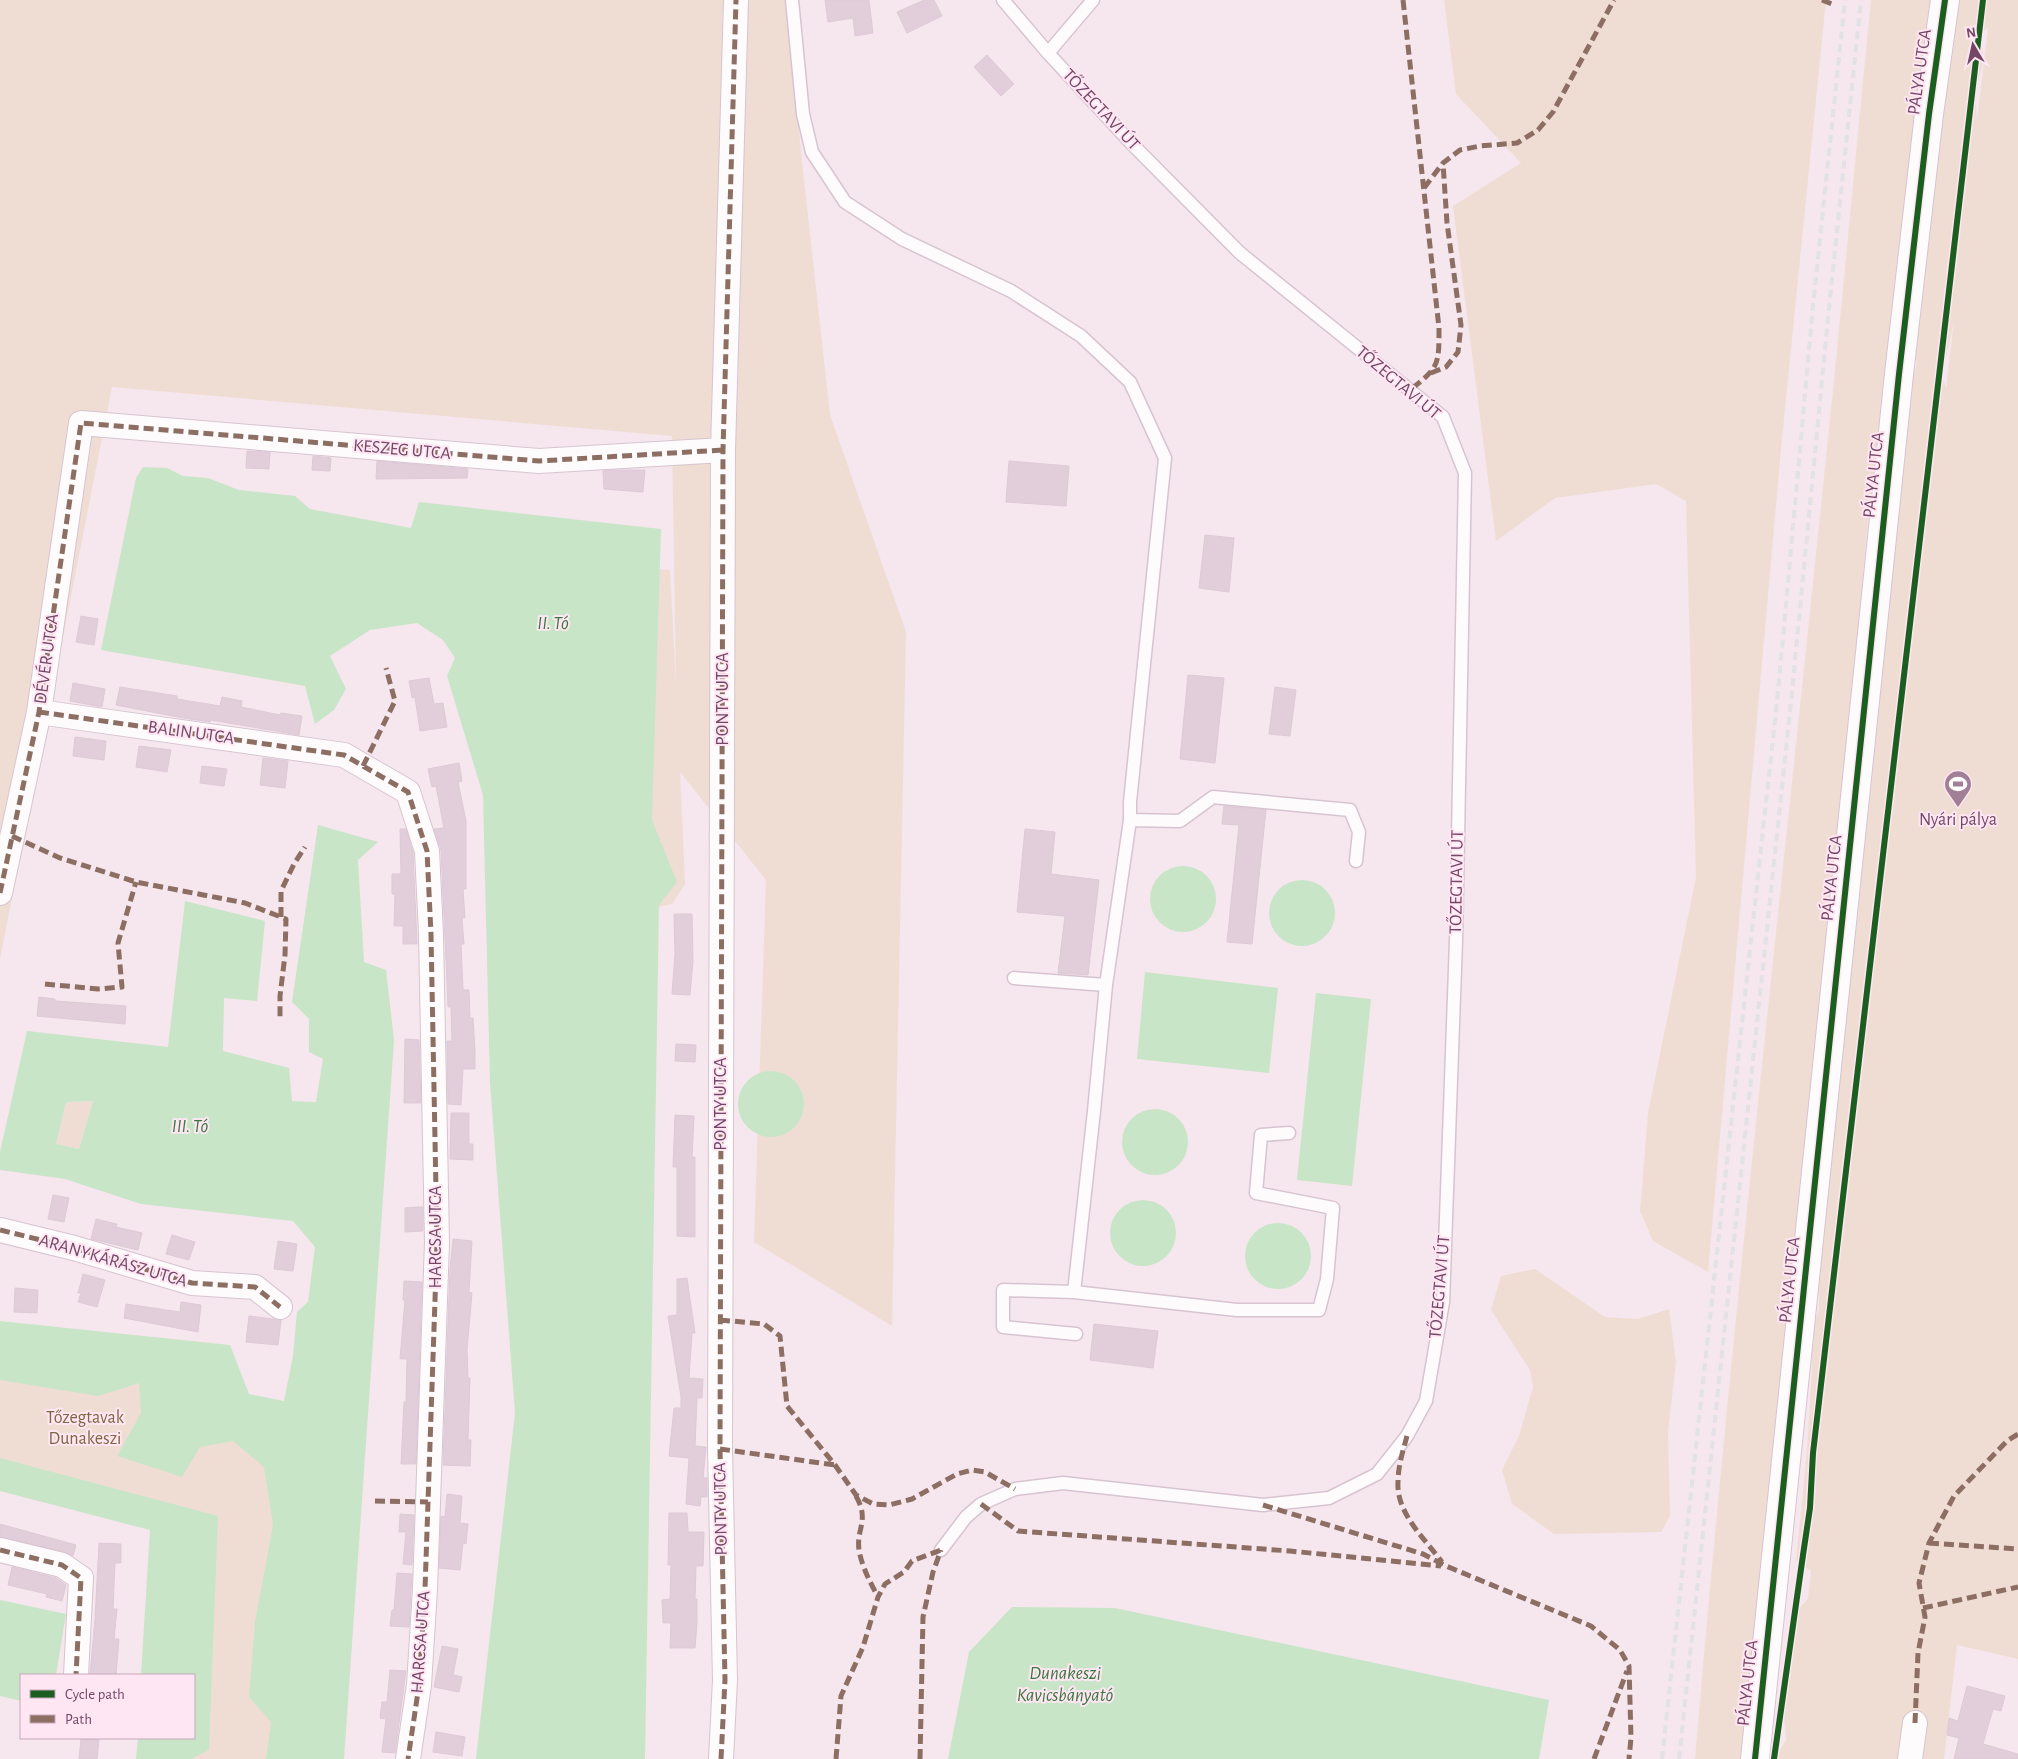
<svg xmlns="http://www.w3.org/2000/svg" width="2018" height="1759" font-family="'Alegreya Sans',sans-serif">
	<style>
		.green { fill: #efddd4; fill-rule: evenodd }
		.water { fill: #c8e5c8; fill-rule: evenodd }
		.building { fill: #e2cedb; stroke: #dec9d6 }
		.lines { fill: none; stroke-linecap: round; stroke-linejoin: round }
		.service-casing { stroke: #d7c4d0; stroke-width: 15 }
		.minor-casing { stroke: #d7c4d0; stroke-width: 26 }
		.tertiary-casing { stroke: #d7c4d0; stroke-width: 30 }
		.service { stroke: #fefbfc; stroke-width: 12 }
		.minor { stroke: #fefbfc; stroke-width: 24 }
		.tertiary { stroke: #fefbfc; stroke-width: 28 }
		.rail { stroke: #e2e1e4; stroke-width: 4; stroke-dasharray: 8 5; stroke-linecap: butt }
		.quiet { stroke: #8d6e63; stroke-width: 5; stroke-dasharray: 10 5; stroke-linecap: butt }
		.cycleway-casing { stroke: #ffe6f2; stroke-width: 9 }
		.cycleway { stroke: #1b5e20; stroke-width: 6 }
		.labels { text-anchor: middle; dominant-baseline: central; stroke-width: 4; stroke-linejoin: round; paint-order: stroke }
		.street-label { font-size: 18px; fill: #734867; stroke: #ffe6f2 }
		.poi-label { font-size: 18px; fill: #734867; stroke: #ffe6f2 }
		.park-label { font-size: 18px; fill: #7e6742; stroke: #ffe6f2 }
		.water-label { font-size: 19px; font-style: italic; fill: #3c7841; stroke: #ffe6f2 }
	</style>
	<rect width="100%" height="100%" fill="#f6e6ee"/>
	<path class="green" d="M0,0H788L801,152L830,415L906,632L892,1326L754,1242L766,880L680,772L685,884L672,904L582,925L450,554L670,570L676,685L672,436L112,387L0,959Z
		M1444,0H1826L1781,449L1708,1272L1653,1241L1640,1211L1648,1113L1696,877L1686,501L1656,484L1555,498L1496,541L1453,206L1521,163L1456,94Z
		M1871,0H2018V1659L1957,1645L1944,1759H1775L1786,1740L1782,1690L1785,1681L1784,1669L1788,1650V1635L1797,1624L1791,1616L1808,1599L1811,1571L1796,1561L1807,1451L1812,1369L1811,1332L1819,1310V1222L1828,1196L1824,1114L1844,922L1857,918L1859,899L1853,889L1857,863L1864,858L1860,840L1908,372L1915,371L1917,362L1905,343L1932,211L1920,187L1933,46L1867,530L1814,1133L1799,1266L1788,1287L1787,1312L1795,1340L1752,1759H1695C1731,1331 1780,905 1824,477C1841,318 1855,159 1871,0ZM1988,28V29L1977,119L1975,93L1983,63L1982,32ZM1954,321L1946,388L1942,376Z
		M93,1101L79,1149L56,1144L66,1102Z
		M1535,1269L1605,1317L1638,1319L1669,1309L1676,1362L1668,1431L1670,1516L1661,1532L1554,1534L1512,1504L1502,1470L1519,1436L1533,1387L1530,1370L1491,1310L1501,1276Z
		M0,1347L164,1370L313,1449L285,1759H179L194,1738L197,1531L0,1476Z"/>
	<path class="water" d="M143,467L167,468L183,476L208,478L239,490L295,496L310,509L411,528L419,502L661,529L652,820L677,882L659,905L645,1759H476L515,1413L490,1083L483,795L447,676L455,658L443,640L417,623L370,630L330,656L346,689L334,710L315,724L305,686L101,650L136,478Z
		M318,825L378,842L358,860L364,962L386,970L394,1040L344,1759H266L271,1722L249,1697L255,1622L273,1525L264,1467L233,1441L200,1447L182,1477L117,1456L141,1413L139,1383L98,1396L0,1380V1321L230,1345L249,1394L284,1401L293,1356L297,1312L308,1302L315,1247L293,1221L141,1204L65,1179L0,1170V1152L27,1031L168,1047L185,901L265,921L257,1001L224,998L223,1051L289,1068L292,1101L316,1102L323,1059L309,1052V1019L292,1002ZM93,1101L79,1149L56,1144L66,1102Z
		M1150 899a33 33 0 1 1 66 0a33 33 0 1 1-66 0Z
		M1269 913a33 33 0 1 1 66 0a33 33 0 1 1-66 0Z
		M1145,972L1278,988L1269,1073L1137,1059Z
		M1316,993L1371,999L1352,1186L1297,1180Z
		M738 1104a33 33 0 1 1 66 0a33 33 0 1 1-66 0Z
		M1122 1142a33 33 0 1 1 66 0a33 33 0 1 1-66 0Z
		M1110 1233a33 33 0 1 1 66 0a33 33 0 1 1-66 0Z
		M1245 1256a33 33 0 1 1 66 0a33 33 0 1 1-66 0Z
		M0,1458L218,1516L209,1750L191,1759H136L138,1738H194V1675H141L150,1530L0,1491Z
		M0,1600L66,1614L56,1675H21V1701L0,1696Z
		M1012,1607L1115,1608L1549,1700L1539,1759H948L969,1652Z"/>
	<path class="building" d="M825,0H869L873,33L855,36L853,18L828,22Z
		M924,0H934L942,16L907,33L897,12Z
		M987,55L1014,84L1001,96L974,67Z
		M247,451L270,452L269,469L246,468Z
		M313,456L331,458L330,471L312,470Z
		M377,461L468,469L467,478L376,479Z
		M1009,461L1069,466L1066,506L1006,502Z
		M613,470H645L643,492L604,489L603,471Z
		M1205,535L1234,538L1229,592L1199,588Z
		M81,616L98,619L94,645L76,642Z
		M1188,675L1224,678L1215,763L1180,759Z
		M429,678L434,704L443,703L447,727L420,731L415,697L412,698L409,681Z
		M73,683L105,689L102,707L70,701Z
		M120,687L177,696V699L220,706L222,697L242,701L241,707L280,715L281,713L302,716L299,735L211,720L210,722L183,718L116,705Z
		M1275,687L1296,690L1290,736L1269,734Z
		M75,737L106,741L104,760L73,756Z
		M139,746L171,750L167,772L136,767Z
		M263,758L288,761L285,788L260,785Z
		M459,763L462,781L458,782L466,821V889H463L465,918H462L464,944H461L463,990H469L470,1018H473L475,1051V1069H463L461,1105L448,1104L447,1041H452L451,1007H448L447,982L441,850L434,829L444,828L436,786L432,787L428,769Z
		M202,766L227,769L224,786L200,783Z
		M1224,806L1266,810L1252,944L1227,942L1239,825L1222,824Z
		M400,829H406L413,853L417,944H403V926H394L395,894H392V874H401Z
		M1025,829L1055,832L1051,874L1099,880L1088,975L1058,973L1065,916L1017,912Z
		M674,914H692L693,961L690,995L672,994L675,954Z
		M39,997L55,999V1001L126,1006L125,1024L37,1016Z
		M405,1039L419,1040L421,1103H404Z
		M676,1044L696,1045L695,1062L675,1061Z
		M451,1113H469V1144H473V1160L450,1159Z
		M675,1115L694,1116L692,1157H695V1237L677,1236V1167H673Z
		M53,1195L69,1198L64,1222L48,1219Z
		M418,1207H423V1231L405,1232V1208Z
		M96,1219L117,1224L116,1227L142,1233L138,1250L91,1239Z
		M172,1235L195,1242L189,1260L166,1254Z
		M453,1239L472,1241L469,1292L472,1293L467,1350L468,1378H470L468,1440H471L470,1466L443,1465L450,1270Z
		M278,1241L297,1244L293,1271L274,1269Z
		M83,1274L105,1280L97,1307L78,1302L81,1293H78Z
		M687,1278L695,1333H692L689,1378L703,1379L702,1398H697L695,1446L706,1447L703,1478H707V1497H701L700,1506L686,1504L689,1458L669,1456L674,1408H681V1397L668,1316L677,1315V1279Z
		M404,1281L422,1282L416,1464H401L404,1402H406L407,1359H400L405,1300H403Z
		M15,1288L38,1290L37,1313L14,1312Z
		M181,1302L201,1305L198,1332L124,1318L126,1304L180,1312Z
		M249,1316L281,1320L278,1345L246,1342Z
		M1094,1324L1158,1331L1153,1368L1090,1360Z
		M447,1494L462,1496L460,1523L468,1524L466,1544L463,1543L460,1570L439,1568L441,1516L445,1517Z
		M669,1513H687L688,1532H704L703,1566H696L695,1599H697V1622L695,1648H670L671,1623H663L662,1600L670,1599L671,1565H668Z
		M400,1514L414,1515L412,1565L403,1564L406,1532H399Z
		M0,1524L76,1545L73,1556L65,1552L0,1537Z
		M99,1543L121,1544V1563H115L113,1609H117L114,1639H119L116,1675H90L95,1619Z
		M12,1567L56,1578L66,1585L62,1601L46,1597L47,1594L8,1585Z
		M397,1573L412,1574L409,1627L390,1626L392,1610H394Z
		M442,1646L458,1649L453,1675L462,1677L459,1692L434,1687Z
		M390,1670L406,1671L395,1753L382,1752L386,1719L380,1718L382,1702H387Z
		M1967,1686L2005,1696L2001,1711L1993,1709L1983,1744L2018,1754V1759H1954L1959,1738L1947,1735L1949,1718L1958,1721Z
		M436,1732L465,1737L462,1756L433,1752Z
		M81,1739L99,1740L97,1759H79Z"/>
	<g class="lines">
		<g class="service-casing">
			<path id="service" d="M792,0L803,114L812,152L845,202L902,239L1011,291L1081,336L1130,382L1165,458L1130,802V820
				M1048,53L1093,0
				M1014,978L1106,985L1094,1111L1074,1292
				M1106,985L1130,820L1180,821L1213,797L1350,810L1359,832L1356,861
				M1076,1334L1003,1327V1290L1074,1292L1237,1310H1319L1327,1279L1333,1208L1256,1193L1261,1135L1289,1133
				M941,1550L966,1517L981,1504L1015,1489L1063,1483L1263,1505L1329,1498L1377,1474L1407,1436L1426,1401L1443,1302L1456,941L1465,473L1443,417L1240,253L1131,143L1048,53L1003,0"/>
		</g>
		<g class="minor-casing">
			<path id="minor" d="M39,712L344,755L408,792L427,851L431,934L437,1242L425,1589L419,1685L408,1759
				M0,893L39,712L81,423L539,461L723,450
				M0,1230L74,1248L192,1283L255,1287L280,1307
				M0,1550L62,1565L81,1578L76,1675
				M721,1759L725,1680L720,1449L723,450L736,0
				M1910,1759L1915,1723"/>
		</g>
		<g class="tertiary-casing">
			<path id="tertiary" d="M1755,1759L1899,374L1929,114L1945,0"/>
		</g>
		<use href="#service" class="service"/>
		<use href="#minor" class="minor"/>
		<use href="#tertiary" class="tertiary"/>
		<path class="rail" d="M1662,1759L1778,692L1813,306L1845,0
			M1679,1759L1791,702L1829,308L1861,0"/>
		<path class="quiet" d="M1403,0L1439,328C1439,366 1439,367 1409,391
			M1822,0L1832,4
			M1424,188L1443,163L1460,150L1480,146L1517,143L1538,130L1553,112L1614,0
			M1431,373L1446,367L1458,352L1461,325L1447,223L1443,163
			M39,712L344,755L408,792L427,851L431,934L437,1242L425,1589L419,1685L408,1759
			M363,766L395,701L386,668
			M12,836L60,858L136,882L245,903L286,919L285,955L280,996V1021
			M0,893L39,712L81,423L539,461L723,450
			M281,917V891L294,864L305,847
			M45,984L98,989L122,987L118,943L136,882
			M0,1230L74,1248L192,1283L255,1287L280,1307
			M720,1320L764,1324L780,1336L787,1406L835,1465L856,1495L873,1504L889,1505L912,1499L957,1474L972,1470L985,1472L1015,1489
			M1407,1436C1403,1451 1398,1466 1398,1482C1396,1513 1425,1539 1442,1562
			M720,1449L835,1465
			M856,1496C870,1521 856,1528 859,1550C862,1567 870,1582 878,1597
			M375,1501L428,1502
			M981,1504L1018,1531L1290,1551L1441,1566
			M1263,1505L1423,1554L1446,1566L1591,1626L1620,1650L1629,1666L1631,1738L1629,1759
			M1929,1543L2018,1549
			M0,1550L62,1565L81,1578L76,1675
			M1923,1608L2018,1587
			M1915,1723L1918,1653L1925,1617L1919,1583L1929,1543L1954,1496L2007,1441L2018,1434
			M721,1759L725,1680L720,1449L723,450L736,0
			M836,1759L841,1696L863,1647L878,1597L885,1584L904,1572L912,1561L941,1550
			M920,1759L923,1617L933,1572L941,1550
			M1594,1759L1627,1671"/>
		<g class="cycleway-casing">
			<path id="cycleway" d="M1755,1759L1899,374L1929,114L1945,0
				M1774,1759L1803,1555L1810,1508L1813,1453L1983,0"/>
		</g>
		<use href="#cycleway" class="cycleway"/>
	</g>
	<defs>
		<g id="stadium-pin" transform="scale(1.4375)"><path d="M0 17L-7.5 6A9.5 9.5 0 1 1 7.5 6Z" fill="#a17f96" stroke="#ffe6f2"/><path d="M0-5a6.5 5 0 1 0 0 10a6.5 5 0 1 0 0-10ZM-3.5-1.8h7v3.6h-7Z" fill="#fff"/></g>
	</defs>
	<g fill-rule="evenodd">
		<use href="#stadium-pin" x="1958" y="784"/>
	</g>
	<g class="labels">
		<g class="street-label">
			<text transform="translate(1920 72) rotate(-82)">PÁLYA UTCA</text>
			<text transform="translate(1101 110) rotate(47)">TŐZEGTAVI ÚT</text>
			<text transform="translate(1398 383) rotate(40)">TŐZEGTAVI ÚT</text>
			<text transform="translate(402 450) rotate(5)">KESZEG UTCA</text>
			<text transform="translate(1874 475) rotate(-84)">PÁLYA UTCA</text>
			<text transform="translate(47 659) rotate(-82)">DÉVÉR UTCA</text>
			<text transform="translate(723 699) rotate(-90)">PONTY UTCA</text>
			<text transform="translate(191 733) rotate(8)">BALIN UTCA</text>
			<text transform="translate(1832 878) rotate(-84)">PÁLYA UTCA</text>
			<text transform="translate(1457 882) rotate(-89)">TŐZEGTAVI ÚT</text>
			<text transform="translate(721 1104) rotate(-90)">PONTY UTCA</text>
			<text transform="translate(436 1237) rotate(-90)">HARCSA UTCA</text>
			<text transform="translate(113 1261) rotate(16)">ARANYKÁRÁSZ UTCA</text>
			<text transform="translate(1790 1280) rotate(-84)">PÁLYA UTCA</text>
			<text transform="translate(1440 1287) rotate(-85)">TŐZEGTAVI ÚT</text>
			<text transform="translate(721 1509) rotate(-91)">PONTY UTCA</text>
			<text transform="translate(421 1642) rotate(-86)">HARCSA UTCA</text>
			<text transform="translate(1748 1683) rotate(-84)">PÁLYA UTCA</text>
		</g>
		<g class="poi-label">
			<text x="1958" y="820">Nyári pálya</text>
		</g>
		<g class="park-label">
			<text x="85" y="1418">Tőzegtavak<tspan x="85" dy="21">Dunakeszi</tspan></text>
		</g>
		<g class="water-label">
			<text x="553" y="623">II. Tó</text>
			<text x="190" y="1126">III. Tó</text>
			<text x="1065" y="1673">Dunakeszi<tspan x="1065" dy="22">Kavicsbányató</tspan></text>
		</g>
	</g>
	<rect x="20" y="1674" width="175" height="65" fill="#ffe6f2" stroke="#c7a7ba"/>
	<rect x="30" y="1690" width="25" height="8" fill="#1b5e20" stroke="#c7a7ba"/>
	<text x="65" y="1699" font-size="15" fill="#734867">Cycle path</text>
	<rect x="30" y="1715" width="25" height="8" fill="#8d6e63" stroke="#c7a7ba"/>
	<text x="65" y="1724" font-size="15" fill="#734867">Path</text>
	<g transform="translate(1973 45) rotate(351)" stroke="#ffe6f2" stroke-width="4" paint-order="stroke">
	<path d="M0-4L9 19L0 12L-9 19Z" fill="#734867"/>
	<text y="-8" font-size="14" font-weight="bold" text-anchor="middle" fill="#734867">N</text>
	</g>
</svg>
